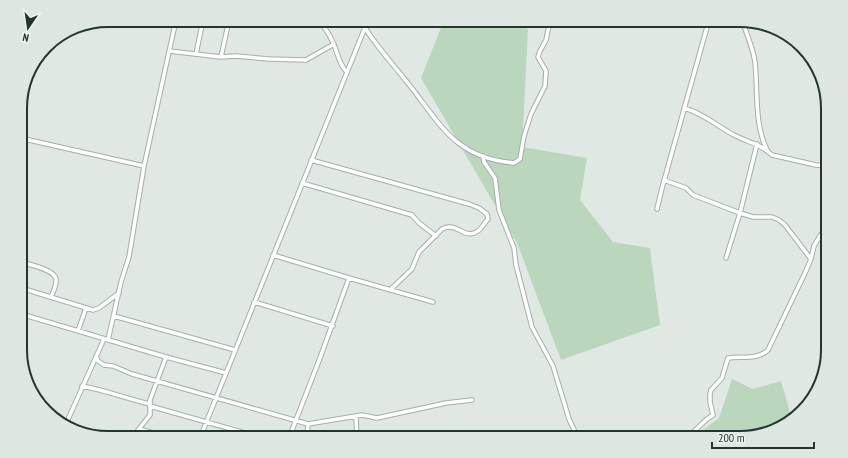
<svg xmlns="http://www.w3.org/2000/svg" width="848" height="458" font-family="'PT Sans Narrow',sans-serif">
	<style>
		.green { fill: #bad7be }
		.lines { fill: none; stroke-linecap: round; stroke-linejoin: round }
		.minor-casing { stroke: #a3afa9; stroke-width: 5.5 }
		.minor { stroke: #fff; stroke-width: 3.5 }
		.rim { fill: none; stroke: #22362e; stroke-width: 2 }
	</style>
	<rect width="100%" height="100%" fill="#dfe8e3"/>
	<path class="green" d="M444,20H520L528,30L522,147L587,158L580,200L613,242L650,248L660,325L561,360L517,243L421,78Z
		M732,379L753,389L781,381L792,419L789,423L746,438H692L719,418Z"/>
	<g class="lines">
		<g class="minor-casing">
			<path id="minor" d="M318,20C325,27 330,35 334,45C338,54 339,64 346,71
				M742,21C747,34 753,48 755,62C758,90 754,124 767,150
				M364,26C376,46 392,63 407,82C440,123 454,158 514,163L520,159L524,136L531,114L545,86L546,71L538,57L540,51L546,40L550,20
				M169,51L221,57L236,56L269,59L306,60L334,44
				M196,54L203,20
				M221,57L229,20
				M684,108C703,113 717,126 734,135C747,142 761,144 772,155L816,165L827,166
				M20,138L144,166
				M483,156L484,162L495,178L499,210L514,248L516,265L532,327L553,366L569,419L578,438
				M311,160L469,204L479,208L487,214L488,219C485,222 482,228 478,231C464,241 458,221 442,229L419,252L412,269L390,290
				M664,180L686,188L693,195L740,213L753,217H772L779,220L785,225L811,259
				M302,183L412,215L419,223L436,236
				M657,209L662,188L709,20
				M273,255L349,278L433,302
				M726,258L740,213L757,144
				M21,262C30,265 54,269 56,279C57,285 53,292 51,297
				M21,288L93,310L99,308L119,293
				M254,302L333,326
				M21,314L166,357L226,373
				M114,316L235,350
				M78,331L86,308
				M108,340L121,282L129,257L144,166L176,20
				M96,356L98,361L104,365L113,366L132,374L308,424L362,415L377,418L446,403L472,400
				M82,386C105,390 127,399 150,404
				M150,406L263,438
				M356,417L357,438
				M65,426L104,339
				M139,429L171,438
				M135,438L138,430L150,415V400L166,357
				M200,438L368,20
				M289,438L320,358L349,278
				M307,438L308,424
				M685,438L690,435L707,419L713,415L710,402V394L711,390L722,378L728,358C741,356 758,360 768,350L805,273L811,259L814,246L820,236L828,226"/>
		</g>
		<use href="#minor" class="minor"/>
	</g>
	<path d="M0 0H848V458H0ZM108 27H740A81 81 0 0 1 821 108V350A81 81 0 0 1 740 431H108A81 81 0 0 1 27 350V108A81 81 0 0 1 108 27Z" fill="#dee6e1" fill-rule="evenodd"/>
	<path class="rim" d="M108 27H740A81 81 0 0 1 821 108V350A81 81 0 0 1 740 431H108A81 81 0 0 1 27 350V108A81 81 0 0 1 108 27Z"/>
	<g transform="translate(28 28) rotate(193)" stroke="#eef5f1" stroke-width="3" paint-order="stroke">
	<path d="M0-3L7 15L0 10L-7 15Z" fill="#22362e"/>
	<text y="-6" font-size="11" font-weight="bold" text-anchor="middle" fill="#22362e">N</text>
	</g>
	<path d="M712 442v6h102v-6" fill="none" stroke="#22362e" stroke-width="2"/>
	<text x="718" y="442" font-size="12" fill="#22362e" stroke="#eef5f1" stroke-width="3" paint-order="stroke">200 m</text>
</svg>
